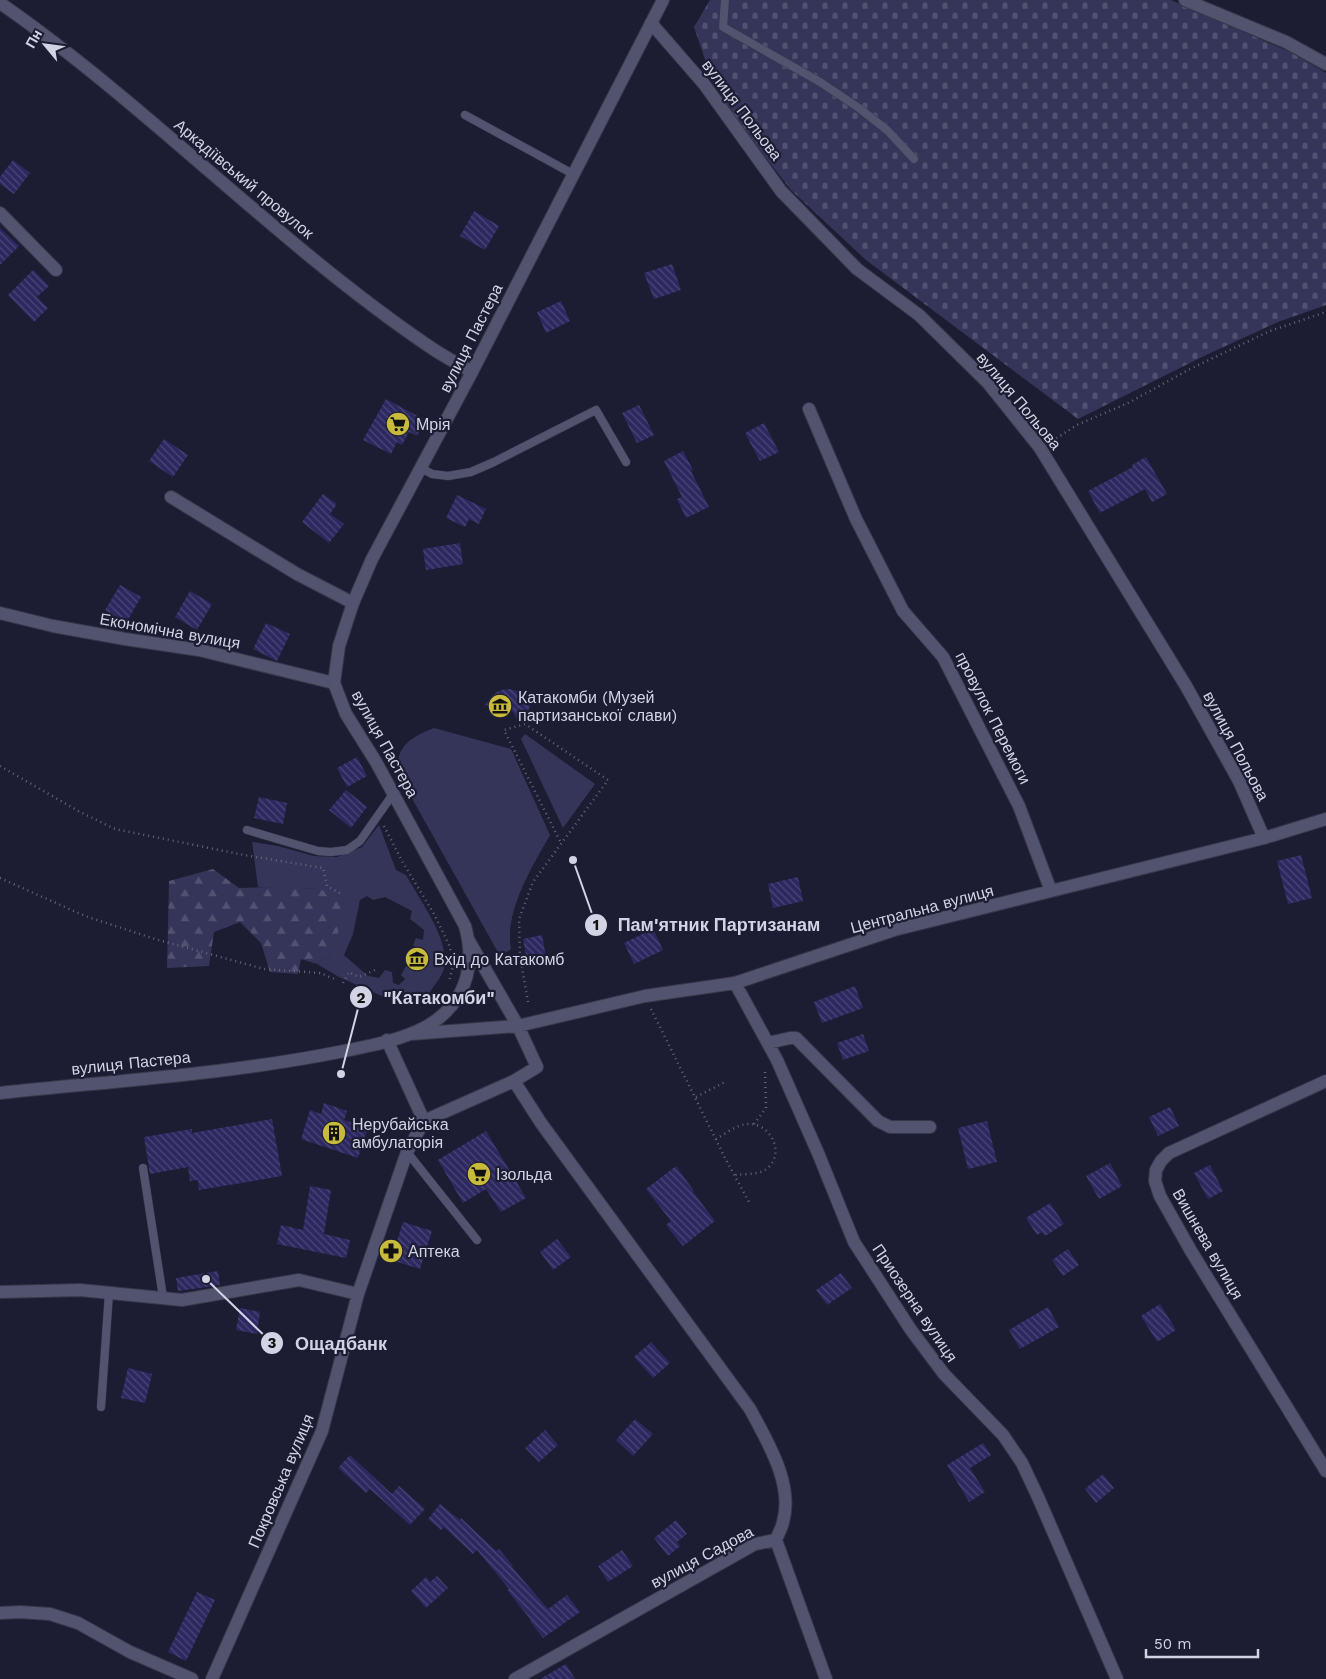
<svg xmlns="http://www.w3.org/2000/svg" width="1326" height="1679" font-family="'Work Sans',sans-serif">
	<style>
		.green { fill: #353559; fill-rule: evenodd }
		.forest { fill: url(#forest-firs) }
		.cemetery { fill: url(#cemetery-stones) }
		.building { fill: url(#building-back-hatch) }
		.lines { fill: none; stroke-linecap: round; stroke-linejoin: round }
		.service-casing { stroke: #38374a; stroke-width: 9 }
		.minor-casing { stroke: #38374a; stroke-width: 14 }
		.tertiary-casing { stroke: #38374a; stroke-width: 14 }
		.path { stroke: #65667a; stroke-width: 2.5; stroke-dasharray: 1 4; stroke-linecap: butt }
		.service { stroke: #52536f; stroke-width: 8 }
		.minor { stroke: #52536f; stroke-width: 12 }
		.tertiary { stroke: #52536f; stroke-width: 12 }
		.labels { text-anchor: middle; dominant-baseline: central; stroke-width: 4.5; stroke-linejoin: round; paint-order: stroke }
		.street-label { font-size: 16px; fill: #d2d3e4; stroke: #1c1c33 }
		.poi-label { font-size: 16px; fill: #d2d3e4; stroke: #1c1c33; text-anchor: start }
		.leader { fill: none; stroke: #d2d3e4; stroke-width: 2 }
		.callout-dot { fill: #d2d3e4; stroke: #1c1c33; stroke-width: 2 }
		.mark-label { font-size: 15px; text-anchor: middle; font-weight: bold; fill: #111 }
		.callout-label { font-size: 18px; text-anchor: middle; font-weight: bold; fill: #d2d3e4; stroke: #1c1c33; stroke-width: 4.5; stroke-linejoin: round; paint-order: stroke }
	</style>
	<defs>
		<pattern id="forest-firs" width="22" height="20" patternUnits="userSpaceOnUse" patternTransform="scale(1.25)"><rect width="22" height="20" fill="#353559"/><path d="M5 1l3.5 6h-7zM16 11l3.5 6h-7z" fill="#515171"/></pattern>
		<pattern id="cemetery-stones" width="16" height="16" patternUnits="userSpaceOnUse" patternTransform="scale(1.25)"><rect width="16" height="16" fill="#353559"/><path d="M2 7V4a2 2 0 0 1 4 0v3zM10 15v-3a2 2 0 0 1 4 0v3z" fill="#515171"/></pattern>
		<pattern id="building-back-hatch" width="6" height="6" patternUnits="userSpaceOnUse" patternTransform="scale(1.25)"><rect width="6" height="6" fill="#2d2960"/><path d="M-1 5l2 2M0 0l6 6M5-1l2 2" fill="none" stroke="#4b4777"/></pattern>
	</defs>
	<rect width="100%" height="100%" fill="#1c1c33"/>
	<path class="green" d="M434,728L511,749L550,835C532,867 504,912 511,949L500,956L409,793C406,784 402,775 399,766C395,745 418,734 434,728Z
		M525,734L595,784L563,828L521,739Z
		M379,825L396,870L406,875C419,899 451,941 444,969C442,976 436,983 432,989C424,1003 418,1006 402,1005L339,977L317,964L332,954L320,889L258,887L252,842L278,846L314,856L337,857L362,847ZM367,896L373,900L385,897L412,911L410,919L424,930L423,940L416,938L413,945L419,950L414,969L406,966L401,975L405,979L399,985L393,983L392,972L385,970L379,978L368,976L344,955L353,934L360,900Z"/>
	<path class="forest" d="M213,869L239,888L276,887L320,889L342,900V918L332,954L317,964L301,959L298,974L270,972L261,943L240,922L214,932L209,966L167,968L169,881Z"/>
	<path class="cemetery" d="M710,0H1171L1292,53L1326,73V305L1278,322L1206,355L1078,419L866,260L791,190L742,127L713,83L694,27Z"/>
	<path class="building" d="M13,160L30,173L14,194L0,184V177Z
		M474,211L499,226L485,250L460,236Z
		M0,228L19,246L0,265Z
		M672,264L681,290L654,299L644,273Z
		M33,270L49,286L37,297L48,308L34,322L8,295Z
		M561,301L570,321L546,333L537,312Z
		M386,399L425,420L417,436L409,432L402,445L397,442L391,454L363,440Z
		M639,405L654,435L637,443L622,413Z
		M764,423L779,452L760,461L745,433Z
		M164,439L188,455L173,477L149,461Z
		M683,451L693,470L691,471L709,507L686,518L677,499L682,497L664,461Z
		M1146,457L1167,494L1152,502L1145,489L1100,513L1088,491L1133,467L1132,465Z
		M323,494L337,504L330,514L344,524L329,543L302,522Z
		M457,495L486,509L479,524L469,519L465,527L446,518Z
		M460,543L463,564L426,570L423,549Z
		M120,585L141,597L126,623L105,610Z
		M190,591L212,604L197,630L175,617Z
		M266,623L290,634L277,661L253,649Z
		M509,689L521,692L528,699L531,704L527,713L517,719L513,712L485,705L495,693L501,690Z
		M357,757L367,776L347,787L337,768Z
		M346,790L367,807L351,828L329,810Z
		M259,797L287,803L283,824L254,818Z
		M1301,855L1312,898L1288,904L1277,861Z
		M798,877L803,901L773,908L768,884Z
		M653,929L663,950L634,964L624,943Z
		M542,935L547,962L528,966L523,939Z
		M855,986L863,1008L822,1023L814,1002Z
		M863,1034L869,1051L843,1060L837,1043Z
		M324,1103L347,1111L344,1120L368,1128L358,1158L301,1139L310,1110L321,1114Z
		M1170,1107L1179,1126L1158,1136L1149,1117Z
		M272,1119L282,1176L199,1190L198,1180L190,1181L188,1167L150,1174L144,1137L192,1129V1133Z
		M987,1121L997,1162L968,1169L958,1128Z
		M486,1131L526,1198L501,1212L486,1189L463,1203L438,1160Z
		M1110,1163L1122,1186L1099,1199L1086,1176Z
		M1210,1165L1223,1191L1208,1199L1194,1173Z
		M676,1166L694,1191L693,1192L715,1221L683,1246L666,1225L671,1221L646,1189Z
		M310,1186L331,1190L324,1234L350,1240L346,1258L277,1244L281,1225L303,1230Z
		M1050,1203L1064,1224L1045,1236L1042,1232L1037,1235L1026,1218Z
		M403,1222L432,1231L420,1269L391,1260Z
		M557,1239L571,1257L553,1270L540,1252Z
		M1068,1249L1079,1265L1063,1276L1052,1260Z
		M218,1271L220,1285L178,1291L176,1278Z
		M841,1273L852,1288L827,1305L816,1290Z
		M1160,1304L1176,1330L1157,1342L1141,1316Z
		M1048,1307L1059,1327L1020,1349L1009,1330Z
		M240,1308L260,1312L257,1334L236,1330Z
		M651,1342L670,1363L653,1378L634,1357Z
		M128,1368L152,1374L145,1403L121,1398Z
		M635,1419L653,1434L633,1456L616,1440Z
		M545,1430L558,1445L539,1462L525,1448Z
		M983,1443L991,1455L970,1468L985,1492L969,1502L947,1465Z
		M350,1455L392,1494L399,1486L425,1509L410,1525L370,1489L366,1493L338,1468Z
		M1103,1474L1114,1488L1096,1503L1085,1489Z
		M440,1504L460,1520L461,1518L496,1551L499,1549L513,1566L512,1567L548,1609L567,1595L580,1612L543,1638L530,1621L531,1620L507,1590L509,1589L477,1550L473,1554L444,1527L441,1530L428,1519Z
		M676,1520L687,1534L677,1542L680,1546L668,1556L654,1538Z
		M622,1550L633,1566L608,1582L598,1566Z
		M437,1576L448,1588L426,1608L411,1591L426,1577L430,1582Z
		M197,1592L215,1600L186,1661L168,1652Z
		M566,1664L575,1679H540Z"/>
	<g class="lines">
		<g class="service-casing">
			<path id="service" d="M725,0L723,27L820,82L859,108L887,130L914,159
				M465,115L573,174
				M421,468L432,474L448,476L471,472L494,462L596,410L626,462
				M247,830L318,851L331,852L347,850L360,841L393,794
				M407,1152L477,1240
				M143,1168L163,1297
				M101,1407L109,1293"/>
		</g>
		<g class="minor-casing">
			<path id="minor" d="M1185,0L1286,42L1326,64
				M0,3C150,107 276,242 427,345C441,355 457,363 472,372
				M651,23L704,84L781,191L857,269L919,315L988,383L1040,448L1186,686L1239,781L1264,838
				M0,213L56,270
				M809,409L856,519L903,611L943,657L1019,806L1051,891
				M171,497L297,574L353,603
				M0,613L53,626L125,639L199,650L334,683
				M469,941L518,1026L537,1067L514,1081L541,1123L750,1409C767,1441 794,1484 783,1522C782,1528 778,1534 776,1540
				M735,983L777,1060L818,1153L854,1242L911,1330L944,1374L1003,1435L1022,1463L1038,1497L1117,1679
				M411,1034L518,1026L645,996L735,983L894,930L1264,838L1326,819
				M387,1040L424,1121L514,1081
				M768,1043L790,1038H796L878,1121L890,1127H930
				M1326,1081L1169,1153L1161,1161L1156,1170L1155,1181L1160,1196L1191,1251L1326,1471
				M0,1292L80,1290L182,1300L299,1280L358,1294
				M0,1613L20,1612L50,1614L78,1623L130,1652L192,1679
				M212,1679L322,1431L358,1294L407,1152L424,1121
				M515,1679L755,1544L776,1540L826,1679"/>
		</g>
		<g class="tertiary-casing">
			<path id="tertiary" d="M0,1093C113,1081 228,1074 339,1052C370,1046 415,1038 439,1018C468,995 475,961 465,926L376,762L346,714L334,683L339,646L353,603L372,559L472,372L663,0"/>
		</g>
		<path class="path" d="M1052,441L1077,425L1128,403L1192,368L1270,331L1326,312
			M0,766L80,812L115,829L244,855L323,868L327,886L343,895
			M384,826L402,861L434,914L449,945L454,962L449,982
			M0,878L85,916L155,939L264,969L320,973L337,980
			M498,959L519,956
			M343,983L349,972L359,977L375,970
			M528,1002L520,956L519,919L533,882L608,780L525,724L504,730L561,843
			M651,1009L725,1158L749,1202
			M696,1097L725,1082
			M754,1124L766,1108L765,1069
			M716,1139C725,1134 736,1125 747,1124C771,1122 787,1155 765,1170C756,1175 744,1174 735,1175"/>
		<use href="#service" class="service"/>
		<use href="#minor" class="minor"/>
		<use href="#tertiary" class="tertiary"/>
	</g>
	<defs>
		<g id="supermarket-disc" transform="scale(1.25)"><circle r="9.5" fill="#c8bb3b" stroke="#1c1c33"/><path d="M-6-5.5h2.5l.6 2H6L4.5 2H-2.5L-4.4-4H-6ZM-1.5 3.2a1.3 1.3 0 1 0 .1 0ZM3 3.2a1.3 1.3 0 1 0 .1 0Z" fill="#111"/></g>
		<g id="museum-disc" transform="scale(1.25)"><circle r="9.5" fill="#c8bb3b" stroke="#1c1c33"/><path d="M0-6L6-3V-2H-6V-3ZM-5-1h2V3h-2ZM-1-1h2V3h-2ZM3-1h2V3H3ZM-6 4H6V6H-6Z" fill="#111"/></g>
		<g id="building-disc" transform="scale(1.25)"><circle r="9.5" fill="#c8bb3b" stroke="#1c1c33"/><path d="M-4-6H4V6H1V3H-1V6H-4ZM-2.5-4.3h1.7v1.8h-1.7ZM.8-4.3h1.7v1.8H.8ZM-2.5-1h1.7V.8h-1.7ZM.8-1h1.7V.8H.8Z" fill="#111"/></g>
		<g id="pharmacy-disc" transform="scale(1.25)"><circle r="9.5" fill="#c8bb3b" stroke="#1c1c33"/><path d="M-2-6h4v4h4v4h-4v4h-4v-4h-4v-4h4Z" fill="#111"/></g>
	</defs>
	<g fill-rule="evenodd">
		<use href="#supermarket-disc" x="398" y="424"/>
		<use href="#museum-disc" x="500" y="706"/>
		<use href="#museum-disc" x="417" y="959"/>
		<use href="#building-disc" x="334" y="1133"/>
		<use href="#supermarket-disc" x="479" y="1174"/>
		<use href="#pharmacy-disc" x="391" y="1251"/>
	</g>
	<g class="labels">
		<g class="street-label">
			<text transform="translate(742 110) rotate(53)">вулиця Польова</text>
			<text transform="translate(244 179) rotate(40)">Аркадіївський провулок</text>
			<text transform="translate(471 338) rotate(-63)">вулиця Пастера</text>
			<text transform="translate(1019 401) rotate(50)">вулиця Польова</text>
			<text transform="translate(170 631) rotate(10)">Економічна вулиця</text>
			<text transform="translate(993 718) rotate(63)">провулок Перемоги</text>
			<text transform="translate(385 744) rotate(61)">вулиця Пастера</text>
			<text transform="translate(1236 746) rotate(62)">вулиця Польова</text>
			<text transform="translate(922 909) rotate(-15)">Центральна вулиця</text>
			<text transform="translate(131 1063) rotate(-6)">вулиця Пастера</text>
			<text transform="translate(1208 1244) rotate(60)">Вишнева вулиця</text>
			<text transform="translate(915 1303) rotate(56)">Приозерна вулиця</text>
			<text transform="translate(281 1481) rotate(-67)">Покровська вулиця</text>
			<text transform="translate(702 1557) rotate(-28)">вулиця Садова</text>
		</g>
		<g class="poi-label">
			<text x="416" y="424">Мрія</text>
			<text x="518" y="697">Катакомби (Музей<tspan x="518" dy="18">партизанської слави)</tspan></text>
			<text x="434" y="959">Вхід до Катакомб</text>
			<text x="352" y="1124">Нерубайська<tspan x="352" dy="18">амбулаторія</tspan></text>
			<text x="496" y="1174">Ізольда</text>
			<text x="408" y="1251">Аптека</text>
		</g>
	</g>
	<path class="leader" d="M573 860L596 925M341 1074L361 997M206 1279L272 1343"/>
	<g class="callout-dot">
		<circle cx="573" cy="860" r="5"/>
		<circle cx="341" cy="1074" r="5"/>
		<circle cx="206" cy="1279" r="5"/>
		<circle cx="596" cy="925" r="12"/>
		<circle cx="361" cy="997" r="12"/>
		<circle cx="272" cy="1343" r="12"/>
	</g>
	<g class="mark-label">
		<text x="596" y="930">1</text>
		<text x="361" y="1003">2</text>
		<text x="272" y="1348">3</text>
	</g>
	<g class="callout-label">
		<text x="719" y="931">Пам'ятник Партизанам</text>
		<text x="439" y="1004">"Катакомби"</text>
		<text x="341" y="1350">Ощадбанк</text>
	</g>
	<g transform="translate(45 45) rotate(299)" stroke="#1c1c33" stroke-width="4" paint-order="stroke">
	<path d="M0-4L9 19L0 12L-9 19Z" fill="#d2d3e4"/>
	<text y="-8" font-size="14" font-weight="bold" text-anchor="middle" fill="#d2d3e4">Пн</text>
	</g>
	<path d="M1146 1649v8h112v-8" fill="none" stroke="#d2d3e4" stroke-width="2.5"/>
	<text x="1154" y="1649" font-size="15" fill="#d2d3e4" stroke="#1c1c33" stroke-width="4" paint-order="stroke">50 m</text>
</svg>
